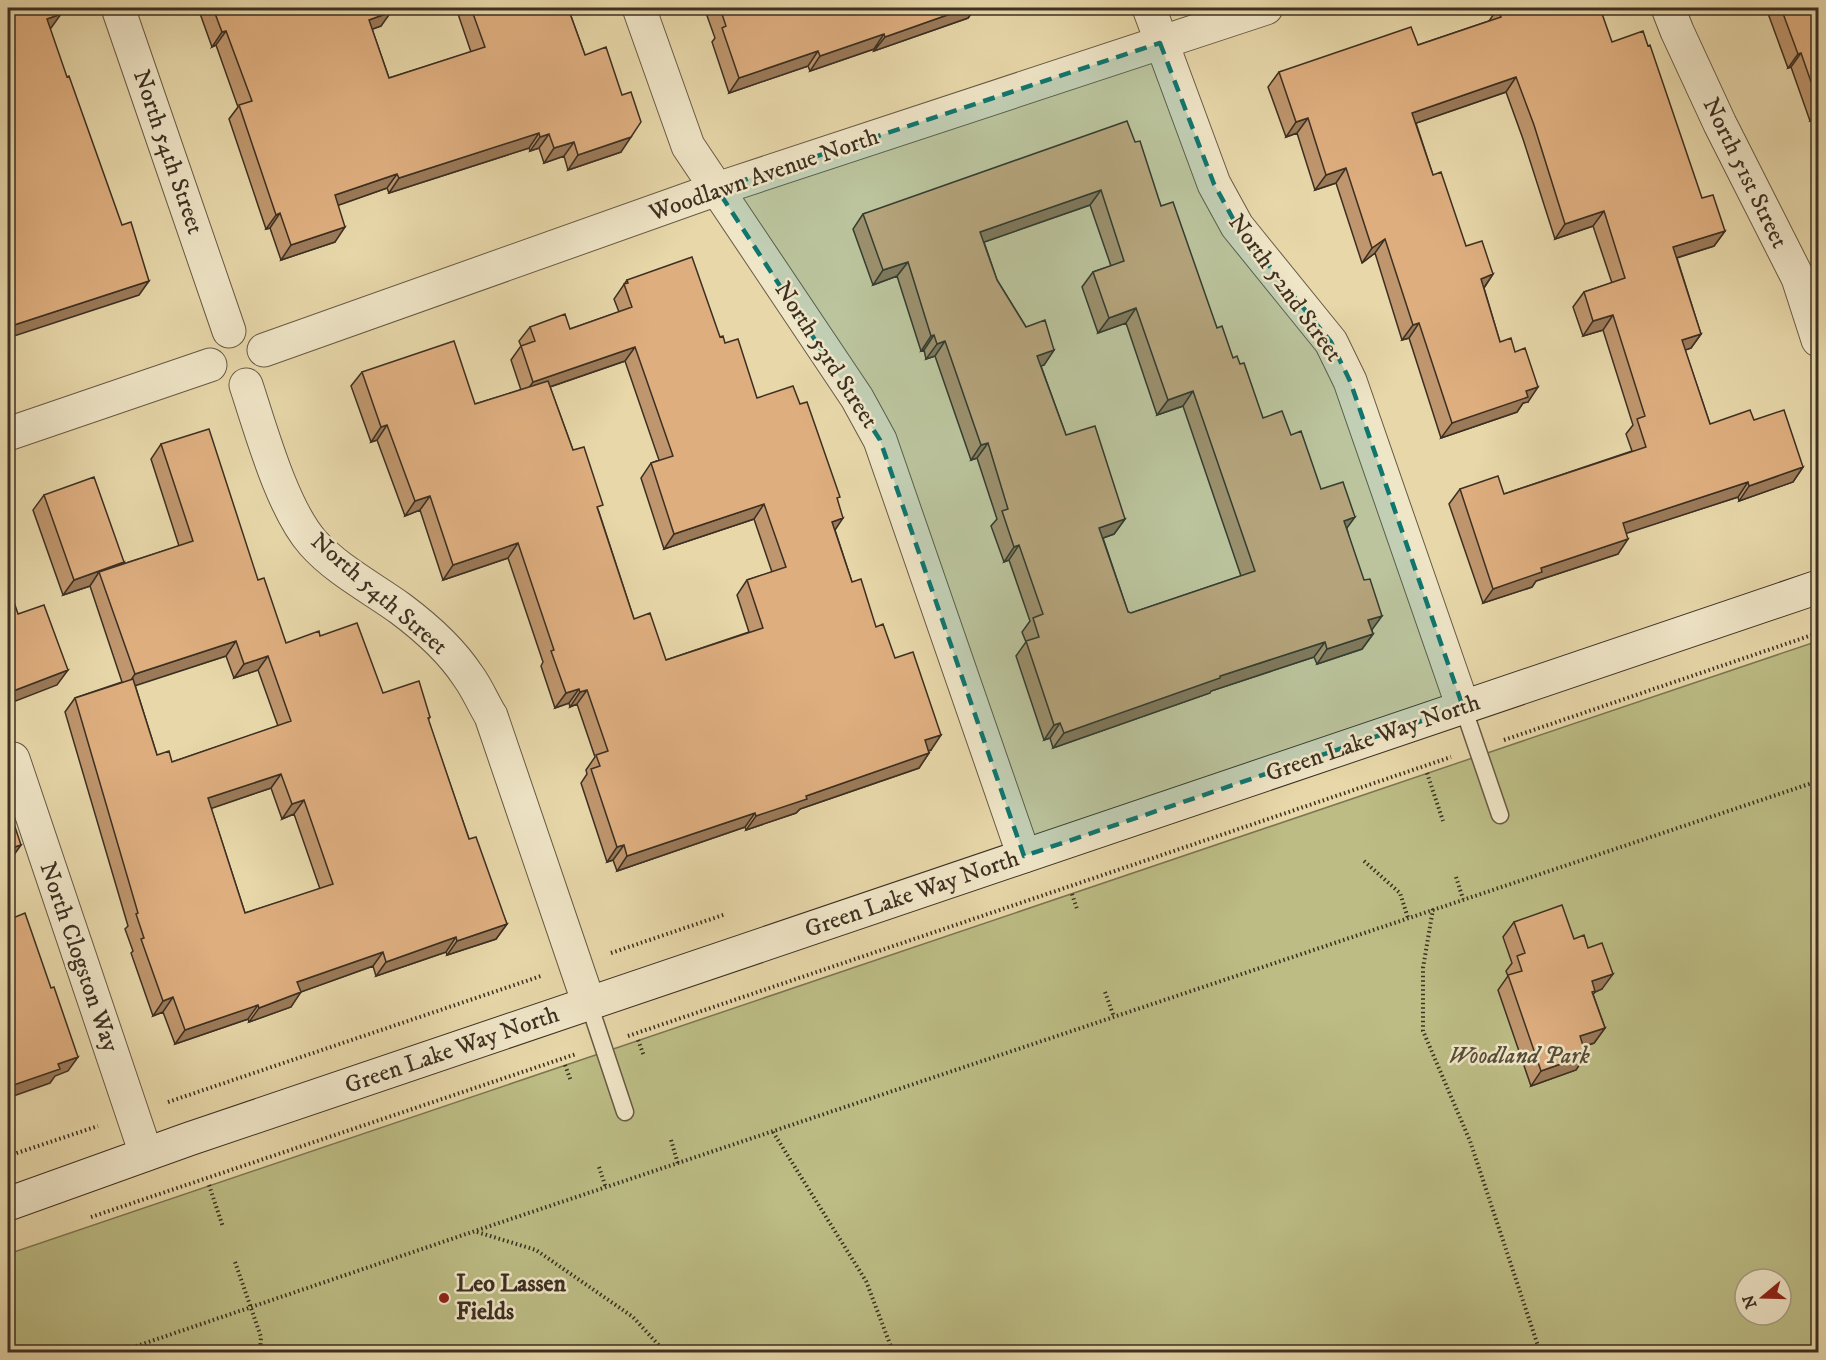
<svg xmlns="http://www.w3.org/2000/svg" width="1826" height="1360" font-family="'IM FELL DW Pica',serif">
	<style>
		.green { fill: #bcbc84; stroke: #7c7653; stroke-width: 1.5; fill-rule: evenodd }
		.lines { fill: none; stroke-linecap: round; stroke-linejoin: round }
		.service-casing { stroke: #685a44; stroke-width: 19 }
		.minor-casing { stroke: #685a44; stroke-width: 35 }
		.secondary-casing { stroke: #3d3022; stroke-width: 35 }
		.path { stroke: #3d3022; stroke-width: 4; stroke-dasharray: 1.5 3; stroke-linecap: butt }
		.service { stroke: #efe5c7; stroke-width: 16 }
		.minor { stroke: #efe5c7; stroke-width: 33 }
		.secondary { stroke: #efe5c7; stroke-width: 33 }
		.wall { fill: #bf966d; stroke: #3d3022; stroke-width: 1.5; fill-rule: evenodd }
		.shaded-wall { fill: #9b7a59; stroke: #3d3022; stroke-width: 1.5 }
		.building { fill: #deae7f; stroke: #3d3022; stroke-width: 1.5; fill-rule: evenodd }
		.marked { fill: #0f766e; fill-opacity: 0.2; stroke: #0f766e; stroke-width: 4.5; stroke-dasharray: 12 8; stroke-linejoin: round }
		.poi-dot { fill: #8f2418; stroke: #efe5c7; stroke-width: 2 }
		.labels { text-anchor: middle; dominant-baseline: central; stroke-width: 5; stroke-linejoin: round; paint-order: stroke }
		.street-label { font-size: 24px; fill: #3d3022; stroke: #efe5c7 }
		.park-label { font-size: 24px; font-style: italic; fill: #564c36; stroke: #efe5c7 }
		.poi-label { font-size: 24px; font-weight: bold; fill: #3d3022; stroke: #efe5c7; text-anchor: start }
	</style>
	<rect width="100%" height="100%" fill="#e7d7a9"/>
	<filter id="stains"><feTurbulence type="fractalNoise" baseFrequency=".00333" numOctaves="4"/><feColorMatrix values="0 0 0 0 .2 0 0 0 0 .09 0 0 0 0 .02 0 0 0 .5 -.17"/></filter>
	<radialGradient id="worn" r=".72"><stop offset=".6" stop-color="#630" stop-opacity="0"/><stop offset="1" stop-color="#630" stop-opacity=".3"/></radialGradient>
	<path class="green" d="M1818,641V1352H8V1254ZM1745,1279H1781V1315H1745Z"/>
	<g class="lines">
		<g class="service-casing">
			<path id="service" d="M1463,707L1500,815
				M589,1004L625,1112"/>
		</g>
		<g class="minor-casing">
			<path id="minor" d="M118,8L229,331
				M639,8L688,146L857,398L880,440L1024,856
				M1149,8L1214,184L1237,226L1331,342L1350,381L1463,707
				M1668,8L1677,31L1720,124L1798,278L1818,340
				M264,350L717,189L1266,8
				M246,385C261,430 282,508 313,543C337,570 372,588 401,609C425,627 451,650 468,676C477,688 483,703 491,716L589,1004
				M8,434L210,365
				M13,759L146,1154"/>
		</g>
		<g class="secondary-casing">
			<path id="secondary" d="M8,1204L189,1139L1818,587"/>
		</g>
		<path class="path" d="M1504,740L1818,633
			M1427,773L1443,821
			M1364,861L1400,893L1408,918
			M1456,877L1463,899
			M1072,894L1077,909
			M1433,909L1423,968V1031L1470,1141L1540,1352
			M611,953L726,914
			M1105,992L1114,1017
			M628,1036L1451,757
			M638,1040L644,1056
			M565,1065L571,1081
			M168,1102L541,976
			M773,1132L866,1281L893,1352
			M671,1140L678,1164
			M8,1156L98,1126
			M599,1167L606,1188
			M209,1185L223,1227
			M91,1217L576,1054
			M477,1232L536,1250L633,1317L665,1352
			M8,1246L16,1243
			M235,1262L261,1337L260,1352
			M119,1352L475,1231L1818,781"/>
		<use href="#service" class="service"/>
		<use href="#minor" class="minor"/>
		<use href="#secondary" class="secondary"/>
	</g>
	<path class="wall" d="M198,8H390L381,26L372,29L389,78L471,52L456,8H568L585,55L621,152L568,170L564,156L544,163L539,148L530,151L529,148L389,193L387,188L338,205L335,242L281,260L270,228L266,229L229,119L238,107L216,45L212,47Z
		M710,8H984L973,11L968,18L874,51V49L810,71L808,66L729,93L712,42L715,38L706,13Z
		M1498,8L1612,42L1702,198L1725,231L1714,246L1677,258L1701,334L1691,348L1685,350L1710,424L1754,420L1803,467L1793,482L1739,501L1738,497L1626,533L1618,554L1536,581L1532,587L1483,603L1449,504L1460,489L1504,494L1632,451L1626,434L1633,425L1603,330L1583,336L1573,307L1584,292L1612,283L1593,226L1555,239L1523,139L1506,92L1416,123L1433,175L1466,246L1493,274L1484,288L1500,342L1528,402L1523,403L1517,412L1441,438L1409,338L1402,340L1375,253L1362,263L1336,183L1315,190L1297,133L1286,137L1268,87L1279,72L1418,45L1489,21Z
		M1766,8H1818V130L1815,120L1810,121L1791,67L1788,68Z
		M1135,142L1161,206L1217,328L1233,358L1240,364L1263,418L1291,435L1321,489L1347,529L1373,634L1362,649L1317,664L1314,657L1211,691L1210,693L1053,748L1050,738L1044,740L1016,656L1026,642L1022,632L1030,621L1009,560L1004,562L991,526L997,519L977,458L971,460L935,356L926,359L924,350L921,351L897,276L873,285L853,229L863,214ZM1090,205L1111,266L1093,272L1082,287L1098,333L1126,323L1157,415L1183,406L1241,576L1131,613L1128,612L1103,538L1114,534L1125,519L1066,435L1041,366L1044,365L1054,350L1026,327L997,280L984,242Z
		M627,280L720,337L725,343L757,398L800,404L837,501L835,530L852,582L876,627L895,658L931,750H928L929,753L919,768L800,809L796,813L746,830L745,827L617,871L613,860L607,862L581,783L587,774L586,770L595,757L577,704L570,707L569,703L555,708L541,666L543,662L508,558L443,580L420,510L405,516L377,440L371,442L351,386L362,372L475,404L521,390L511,360L521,346L519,341L530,327L570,329L619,312L614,299ZM625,361L659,460L651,463L641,478L664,549L754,519L772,572L747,580L737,595L749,632L666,660L634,619L599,512L573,450L550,387Z
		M161,444L258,580L286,643L320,636L383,693L430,717L428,720L469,839L507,924L496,939L447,955L446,952L376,976L373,966L300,992L291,1007L249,1022L248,1019L175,1044L163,1012L153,1016L131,953L133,951L125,929L128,926L65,712L75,698L122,682L90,586L63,595L33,510L44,495L124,562L123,564L179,546L151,459ZM226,656L234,678L258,670L278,726L172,762L157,755L135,685ZM271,788L282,819L294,814L320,889L245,913L211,808Z
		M1514,922L1574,939L1602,989L1595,992L1593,994L1605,1028L1594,1043L1583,1047L1586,1055L1576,1070L1531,1086L1498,990L1508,976L1506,971L1512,963L1503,937Z"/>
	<path class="shaded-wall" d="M967,8H984L973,11L968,18L874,51L885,37Z
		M391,12L381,26L359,34L369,20Z
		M61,14L51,28L37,33L47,19Z
		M226,31L216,45L212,47L222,32Z
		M884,34L874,49L810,71L820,56Z
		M818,51L808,66L729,93L739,78Z
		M1801,53L1791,67L1788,68L1798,54Z
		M1516,77L1506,92L1402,128L1412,113Z
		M1818,110V115L1815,120L1810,121Z
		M1308,118L1297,133L1286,137L1296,122Z
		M539,133L529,148L389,193L399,178Z
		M549,134L539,148L530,151L540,137Z
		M631,137L621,152L568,170L578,155Z
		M574,142L564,156L544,163L554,148Z
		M1346,168L1336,183L1315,190L1326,175Z
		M397,174L387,188L325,210L335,195Z
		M1101,190L1090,205L970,247L980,232Z
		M1604,211L1593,226L1555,239L1565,224Z
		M280,213L270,228L266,229L276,215Z
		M345,227L335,242L281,260L291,245Z
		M1725,231L1714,246L1663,262L1673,247Z
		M1385,239L1375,253L1362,263L1372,248Z
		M908,262L897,276L873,285L883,270Z
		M1493,274L1483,289L1481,279Z
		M149,281L139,295L8,338V327Z
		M1136,308L1126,323L1098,333L1109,318Z
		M1613,315L1603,330L1583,336L1593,321Z
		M1419,323L1409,338L1402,340L1413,325Z
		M1701,334L1691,348L1672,355L1682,340Z
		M934,335L924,350L921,351L931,336Z
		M945,341L935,356L926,359L937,344Z
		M635,347L625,361L523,396L533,382Z
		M1054,350L1044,365L1027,371L1037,356Z
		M1538,387L1528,402L1523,403L1517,412L1441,438L1452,423L1526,391Z
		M1193,391L1183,406L1157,415L1168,400Z
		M387,425L377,440L371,442L381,427Z
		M988,443L977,458L971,460L981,445Z
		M1803,467L1793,482L1739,501L1749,486Z
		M1748,482L1738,497L1612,538L1623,523Z
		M430,496L420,510L405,516L415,501Z
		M764,504L754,519L664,549L674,534Z
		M1355,517L1344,532V521Z
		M843,518L833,533L832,522Z
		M1125,519L1114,534L1089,543L1099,528Z
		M1628,539L1618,554L1536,581L1532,587L1483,603L1493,589L1541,568Z
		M518,543L508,558L443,580L453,565Z
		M1019,545L1009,560L1004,562L1014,547Z
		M124,562L113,578L99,572L90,586L63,595L74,580Z
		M1382,616L1371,631L1368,620Z
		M1373,634L1362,649L1317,664L1327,649Z
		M236,641L226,656L125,689L135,674Z
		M1325,642L1314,657L1211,691L1210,693L1053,748L1064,733L1220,676Z
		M268,656L258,670L234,678L244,664Z
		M68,670L57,685L8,704V693Z
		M579,689L569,703L555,708L566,693Z
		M587,690L577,704L570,707L580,692Z
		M1060,723L1050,738L1044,740L1054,725Z
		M941,735L931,750L915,755L925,740Z
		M929,753L919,768L800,809L796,813L746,830L756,816L806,796Z
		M281,774L271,788L198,813L208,798Z
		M304,800L294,814L282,819L292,804Z
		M755,813L745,827L617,871L627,856Z
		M21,845L11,859L8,860V849Z
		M624,845L613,860L607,862L617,847Z
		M507,924L496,939L447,955L457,941Z
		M456,937L446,952L376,976L386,962Z
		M383,952L373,966L287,997L297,982Z
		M1613,974L1602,989L1595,992L1584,1006L1592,981Z
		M301,992L291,1007L249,1022L259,1008Z
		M173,997L163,1012L153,1016L163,1001Z
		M258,1005L248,1019L175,1044L185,1030Z
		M1605,1028L1594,1043L1569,1051L1580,1036Z
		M1586,1055L1576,1070L1531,1086L1541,1071Z
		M78,1057L68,1071L55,1076L50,1083L8,1098V1087L58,1064Z"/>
	<path class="building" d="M8,8H59L61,14L47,19L67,77L69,76L122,225L131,222L149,281L8,327Z
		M213,8H390L391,12L369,20L389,78L485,47L471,8H568L585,55L606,47L622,95L631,92L641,122L631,137L578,155L574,142L554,148L549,134L540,137L539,133L399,178L397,174L335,195L345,227L291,245L280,213L276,215L239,105L252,101L226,31L222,32Z
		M720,8H967L885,37L884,34L820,56L818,51L739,78L722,28L726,26Z
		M1498,8H1600L1612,42L1643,31L1648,46L1650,45L1702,198L1713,195L1725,231L1673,247L1701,334L1682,340L1710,424L1750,410L1754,420L1784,410L1803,467L1749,486L1748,482L1623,523L1628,539L1541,568L1542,572L1493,589L1460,489L1498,476L1504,494L1646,447L1637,419L1645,416L1613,315L1593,321L1584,292L1625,278L1604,211L1565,224L1534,125L1516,77L1412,113L1433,175L1441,172L1466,246L1482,241L1493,274L1481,279L1500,342L1511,338L1515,352L1525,348L1538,387L1526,391L1528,397L1452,423L1419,323L1413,325L1385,239L1372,248L1346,168L1326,175L1308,118L1296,122L1279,72L1411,27L1418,45L1501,17Z
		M1781,8H1818V102L1801,53L1798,54Z
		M1127,121L1135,142L1140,141L1161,206L1173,202L1217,328L1222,326L1233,358L1237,356L1240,364L1244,363L1263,418L1282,411L1291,435L1301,431L1321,489L1343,482L1355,517L1344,521L1364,580L1370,579L1382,616L1368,620L1373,634L1327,649L1325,642L1220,676V678L1064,733L1060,723L1054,725L1026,641L1039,637L1033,618L1043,614L1019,545L1014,547L1002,511L1008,509L988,443L981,445L945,341L937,344L934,335L931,336L908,262L883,270L863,214ZM1101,190L1124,261L1093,272L1109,318L1136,308L1168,400L1193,391L1255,571L1131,613L1128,612L1099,528L1125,519L1095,426L1066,435L1037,356L1054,350L1045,320L1026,327L997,280L980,232Z
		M692,257L720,337L723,336L725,343L738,339L757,398L793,386L800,404L807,402L840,497L837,498L843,518L832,522L852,582L861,579L876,627L883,624L895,658L913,652L941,735L925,740L929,753L806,796L807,799L756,816L755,813L627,856L624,845L617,847L591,769L600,766L596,755L608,751L587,690L580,692L579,689L566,693L551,651L554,650L518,543L453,565L430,496L415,501L387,425L381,427L362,372L454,341L475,404L548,381L573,450L584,447L603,505L597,507L634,619L650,613L666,660L763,628L747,580L786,567L764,504L674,534L651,463L673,456L635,347L533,382L521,346L535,341L530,327L565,314L570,329L632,307L624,284L628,283L627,280Z
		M209,429L258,580L264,578L286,643L319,631L320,636L357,623L383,693L419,681L430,717L428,718L469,839L476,837L507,924L457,941L456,937L386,962L383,952L297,982L301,992L259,1008L258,1005L185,1030L173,997L163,1001L141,939L144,938L136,914L138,913L75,698L133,679L157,755L169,751L172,762L291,721L268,656L244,664L236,641L135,674L99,572L193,541L161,444ZM281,774L292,804L304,800L333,884L245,913L208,798Z
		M94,477L124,562L74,580L44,495Z
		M8,584L18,614L44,605L68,670L8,693Z
		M8,806L21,845L8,849Z
		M1562,905L1574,939L1584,935L1588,948L1602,943L1613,974L1592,981L1595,991L1592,992L1605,1028L1580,1036L1586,1055L1541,1071L1508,975L1522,971L1517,956L1525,953L1514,922Z
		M25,913L51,988L54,987L78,1057L58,1064L60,1069L8,1087V920Z"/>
	<path class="marked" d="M1160,43L1214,184L1237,226L1331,342L1350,381L1463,707L1024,856L880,440L717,189Z"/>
	<circle class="poi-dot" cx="444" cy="1298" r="6"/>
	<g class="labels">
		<g class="street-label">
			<text transform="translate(168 152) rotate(71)">North 54th Street</text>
			<text transform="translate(1745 173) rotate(64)">North 51st Street</text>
			<text transform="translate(764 175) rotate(-19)">Woodlawn Avenue North</text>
			<text transform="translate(1285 288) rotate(54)">North 52nd Street</text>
			<text transform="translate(826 355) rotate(57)">North 53rd Street</text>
			<text transform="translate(379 594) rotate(41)">North 54th Street</text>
			<text transform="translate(1373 738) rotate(-19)">Green Lake Way North</text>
			<text transform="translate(912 894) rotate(-19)">Green Lake Way North</text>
			<text transform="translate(79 957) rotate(71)">North Clogston Way</text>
			<text transform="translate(452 1050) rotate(-19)">Green Lake Way North</text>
		</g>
		<g class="park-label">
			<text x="1519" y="1056">Woodland Park</text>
		</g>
		<g class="poi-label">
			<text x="456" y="1284">Leo Lassen<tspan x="456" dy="28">Fields</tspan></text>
		</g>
	</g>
	<rect width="1826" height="1360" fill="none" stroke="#e7d7a9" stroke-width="30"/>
	<rect x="9" y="9" width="1808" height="1342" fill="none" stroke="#3d3022" stroke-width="3"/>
	<rect x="15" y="15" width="1796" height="1330" fill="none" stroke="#3d3022" stroke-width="1.5"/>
	<g transform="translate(1763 1297) rotate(251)"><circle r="28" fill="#efe5c7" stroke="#a89d85" stroke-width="1.5"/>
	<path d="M0-4.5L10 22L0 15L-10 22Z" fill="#8f2418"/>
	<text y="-9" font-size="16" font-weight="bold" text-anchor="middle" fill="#3d3022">N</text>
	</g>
	<rect width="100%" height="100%" filter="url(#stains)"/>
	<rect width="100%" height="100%" fill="url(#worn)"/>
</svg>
